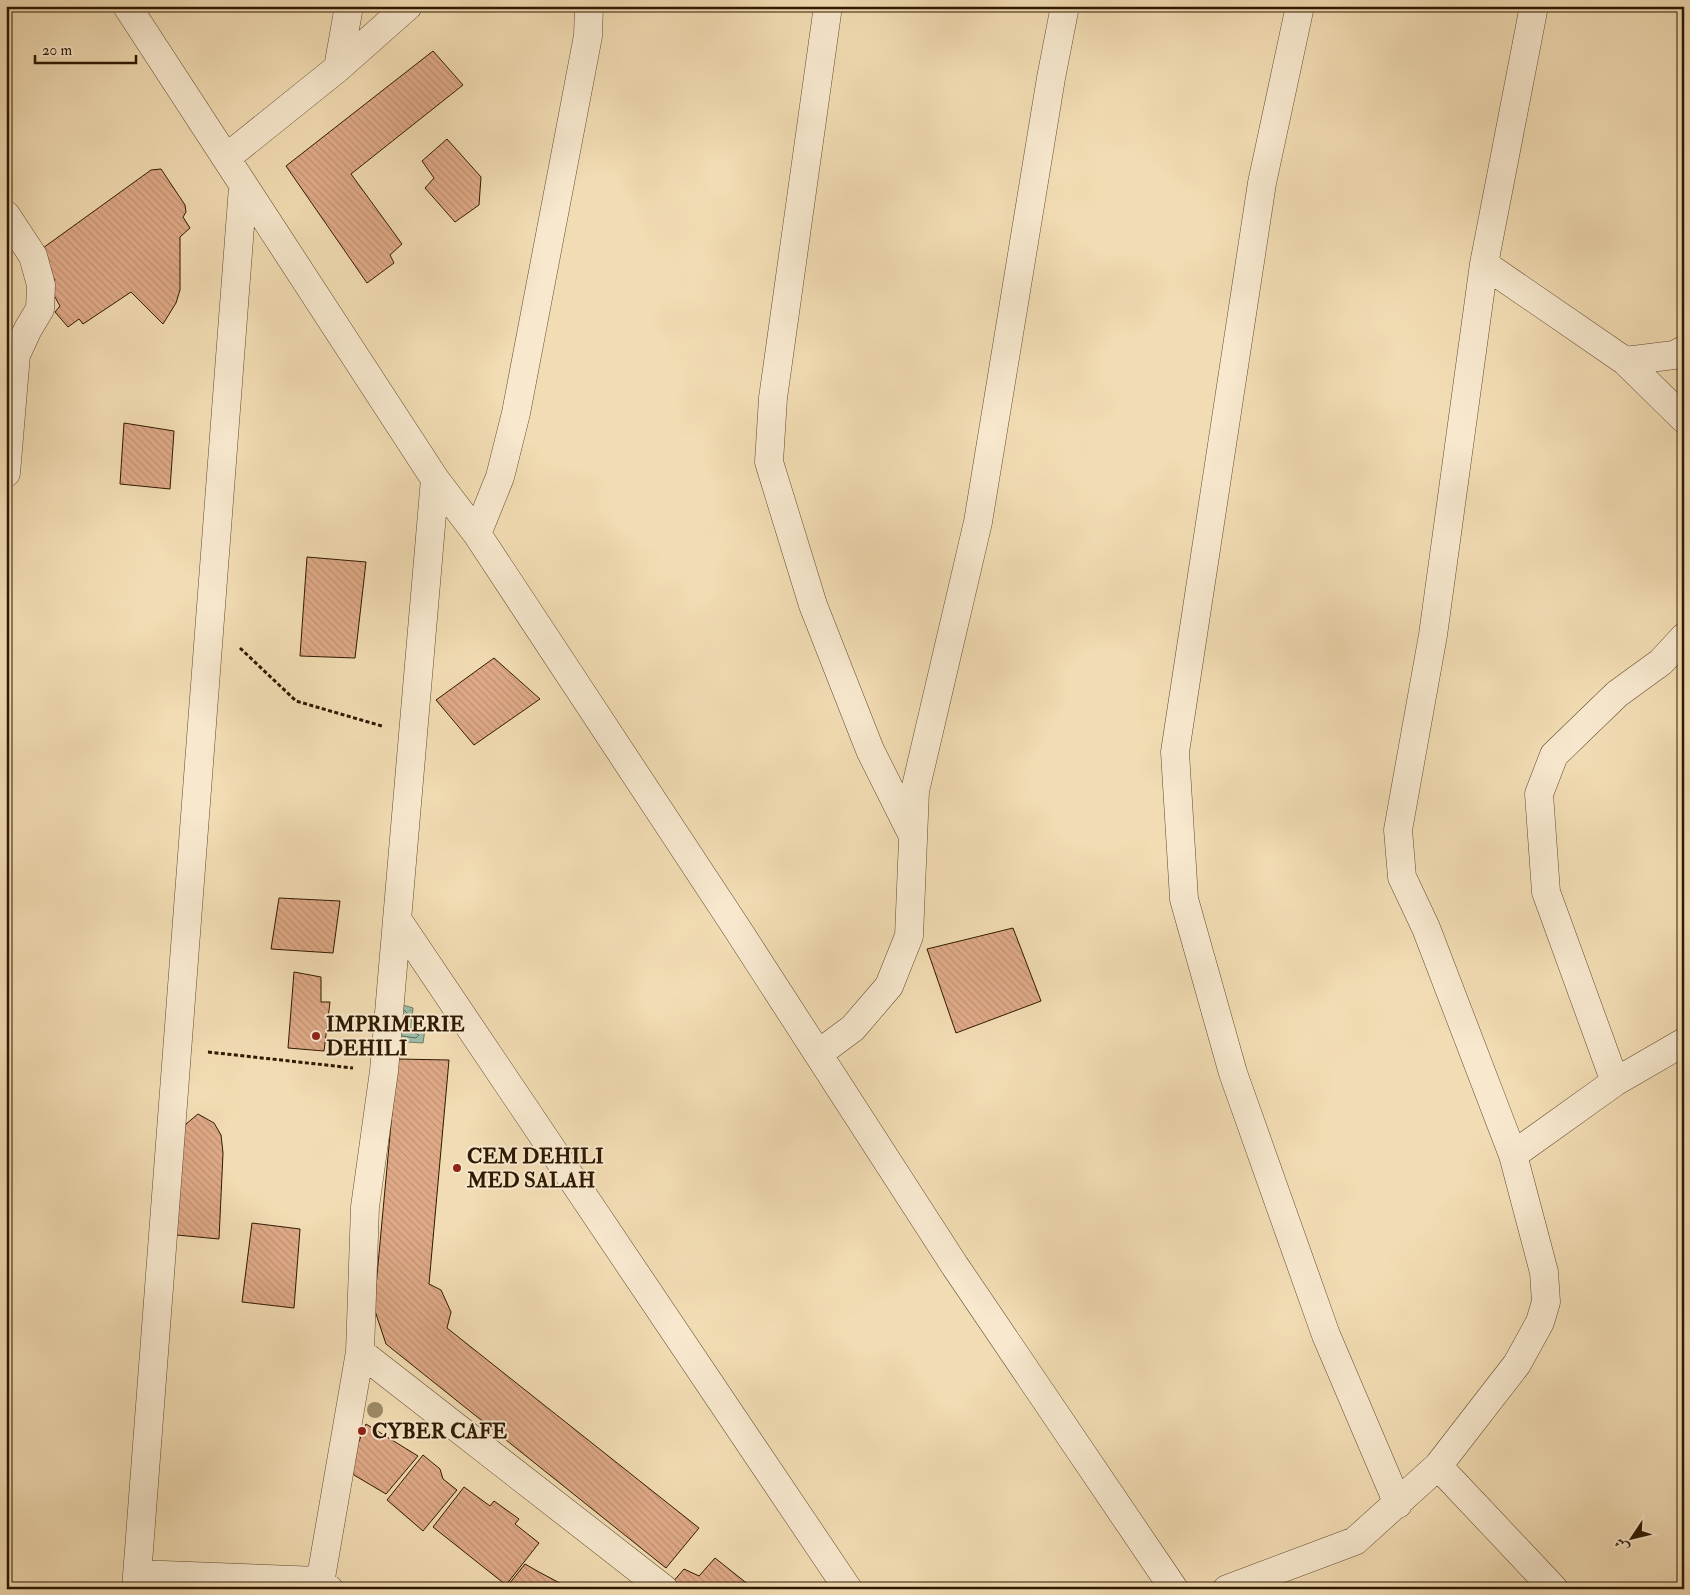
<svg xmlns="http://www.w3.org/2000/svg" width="1690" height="1595" font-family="'IM FELL Double Pica',Amiri,serif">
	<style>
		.water { fill: url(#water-ripples); stroke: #707b65 }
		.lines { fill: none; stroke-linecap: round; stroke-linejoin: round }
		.shore { stroke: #666a54; stroke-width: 1 }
		.building { fill: url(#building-back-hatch); stroke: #2f1900 }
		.minor-casing { stroke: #604a2d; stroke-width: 29 }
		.path { stroke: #2f1900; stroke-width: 3; stroke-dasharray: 4 2.5; stroke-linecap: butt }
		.minor { stroke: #f7e8ce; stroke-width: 28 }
		.tree { fill: #9d8c68 }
		.poi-dot { fill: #8f2418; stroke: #f7e8ce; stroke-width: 2 }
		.labels { text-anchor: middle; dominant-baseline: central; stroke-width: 4; stroke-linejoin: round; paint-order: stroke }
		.poi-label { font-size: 21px; font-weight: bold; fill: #2f1900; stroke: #f7e8ce; text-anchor: start }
	</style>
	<defs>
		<pattern id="water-ripples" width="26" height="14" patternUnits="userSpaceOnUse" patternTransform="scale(1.25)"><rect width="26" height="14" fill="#9cbca8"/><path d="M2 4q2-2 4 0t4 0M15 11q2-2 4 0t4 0" fill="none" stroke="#87a18f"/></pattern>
		<pattern id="building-back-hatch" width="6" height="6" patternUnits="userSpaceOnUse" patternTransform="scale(1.25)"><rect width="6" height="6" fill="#e0aa88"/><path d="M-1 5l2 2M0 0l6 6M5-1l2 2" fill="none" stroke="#c09274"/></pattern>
	</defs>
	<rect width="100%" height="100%" fill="#f2dcb3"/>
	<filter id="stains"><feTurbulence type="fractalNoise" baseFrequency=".004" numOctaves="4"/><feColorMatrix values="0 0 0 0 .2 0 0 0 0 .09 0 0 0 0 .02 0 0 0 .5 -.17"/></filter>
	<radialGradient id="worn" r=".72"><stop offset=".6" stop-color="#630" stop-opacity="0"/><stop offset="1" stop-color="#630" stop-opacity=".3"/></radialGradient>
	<path class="water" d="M396,1003L413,1008L411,1026L425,1029L423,1043L393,1041Z"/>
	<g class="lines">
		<path class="shore" d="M402,1036L416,1038L419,1035L407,1029V1013L404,1010"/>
	</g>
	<path class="building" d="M433,51L463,85L351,174L402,244L390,255L394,263L367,283L286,166Z
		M447,139L481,177L479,205L455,222L425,188L434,178L422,161Z
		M161,169L185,205L186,212L183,217L190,228L180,237V290L176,303L163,324L131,292L83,324L79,319L68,327L55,312L60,306L50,288L55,280L36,253L151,170Z
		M124,423L174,431L170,489L120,484Z
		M307,557L366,562L355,658L300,656Z
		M494,658L540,699L474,745L436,700Z
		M279,898L340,901L333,953L271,949Z
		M1013,928L1041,1001L956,1033L927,949Z
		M294,972L321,977V1002H330L324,1051L288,1048Z
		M397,1059L449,1060L429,1284L441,1290L451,1312L447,1328L699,1528L666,1568L386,1344L374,1308Z
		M198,1114L214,1123L221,1135L223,1153L219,1239L166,1234L175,1163L186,1124Z
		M252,1223L300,1229L294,1308L242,1302Z
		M366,1424L418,1456L386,1494L354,1475L349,1466Z
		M423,1455L440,1469L443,1479L457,1490L423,1531L387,1500Z
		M464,1487L490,1506L494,1501L519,1519L515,1524L539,1543L506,1585L433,1527Z
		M715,1558L754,1589H680L672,1583L684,1569L699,1576Z
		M525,1564L539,1572L571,1589H505Z"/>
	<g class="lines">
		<g class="minor-casing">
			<path id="minor" d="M127,6L435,479L477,534L736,927L955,1266L1174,1589
				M828,6L773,398L769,462L813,605L870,750L912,834
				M1300,6L1262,183L1175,752L1184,899L1233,1073L1326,1335L1398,1504
				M338,68L349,6
				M226,158L338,68L408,6
				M6,215L33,256L41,285L40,309L28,329L16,355L6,473
				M1484,264L1625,361L1674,355L1684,350
				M1625,361L1684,419
				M477,534L500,477L516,413L588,36L589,6
				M397,919L848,1589
				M818,1054L853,1028L889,986L909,936L915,791L978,522L1051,78L1065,6
				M1615,1082L1546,892L1539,794L1554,755L1617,694L1661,662L1684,637
				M1513,1155L1426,928L1402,877L1398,830L1433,635L1484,264L1534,6
				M360,1352L664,1589
				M1438,1466L1554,1589
				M137,1574L319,1581L329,1589
				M136,1589L243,187
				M319,1589L360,1352L365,1207L384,1071L435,479
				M1227,1589L1355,1541L1438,1466L1517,1364L1540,1322L1546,1302L1544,1272L1513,1155L1615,1082L1684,1042"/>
		</g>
		<path class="path" d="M240,648L296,701L382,726
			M208,1052L353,1068"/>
		<use href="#minor" class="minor"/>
	</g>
	<circle class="tree" cx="375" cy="1410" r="8"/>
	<g class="poi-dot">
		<circle cx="316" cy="1036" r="5"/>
		<circle cx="457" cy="1168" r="5"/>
		<circle cx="362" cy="1431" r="5"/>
	</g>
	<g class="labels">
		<g class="poi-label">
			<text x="326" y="1024">IMPRIMERIE<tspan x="326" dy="24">DEHILI</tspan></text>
			<text x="467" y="1156">CEM DEHILI<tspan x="467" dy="24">MED SALAH</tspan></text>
			<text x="372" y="1431">CYBER CAFE</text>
		</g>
	</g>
	<rect width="1690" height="1595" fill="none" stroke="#f2dcb3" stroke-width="25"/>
	<rect x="8" y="8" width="1675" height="1580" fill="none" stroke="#2f1900" stroke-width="2.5"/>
	<rect x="12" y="12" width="1665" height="1570" fill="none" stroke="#2f1900"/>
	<g transform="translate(1632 1538) rotate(235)" stroke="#f7e8ce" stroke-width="4" paint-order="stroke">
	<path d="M0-4L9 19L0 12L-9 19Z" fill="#2f1900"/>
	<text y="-8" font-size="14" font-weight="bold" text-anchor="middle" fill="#2f1900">ش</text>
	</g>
	<path d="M35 55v8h101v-8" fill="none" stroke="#2f1900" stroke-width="2.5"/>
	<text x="42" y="55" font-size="15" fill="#2f1900" stroke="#f7e8ce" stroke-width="4" paint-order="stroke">20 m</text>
	<rect width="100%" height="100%" filter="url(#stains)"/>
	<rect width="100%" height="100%" fill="url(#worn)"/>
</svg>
